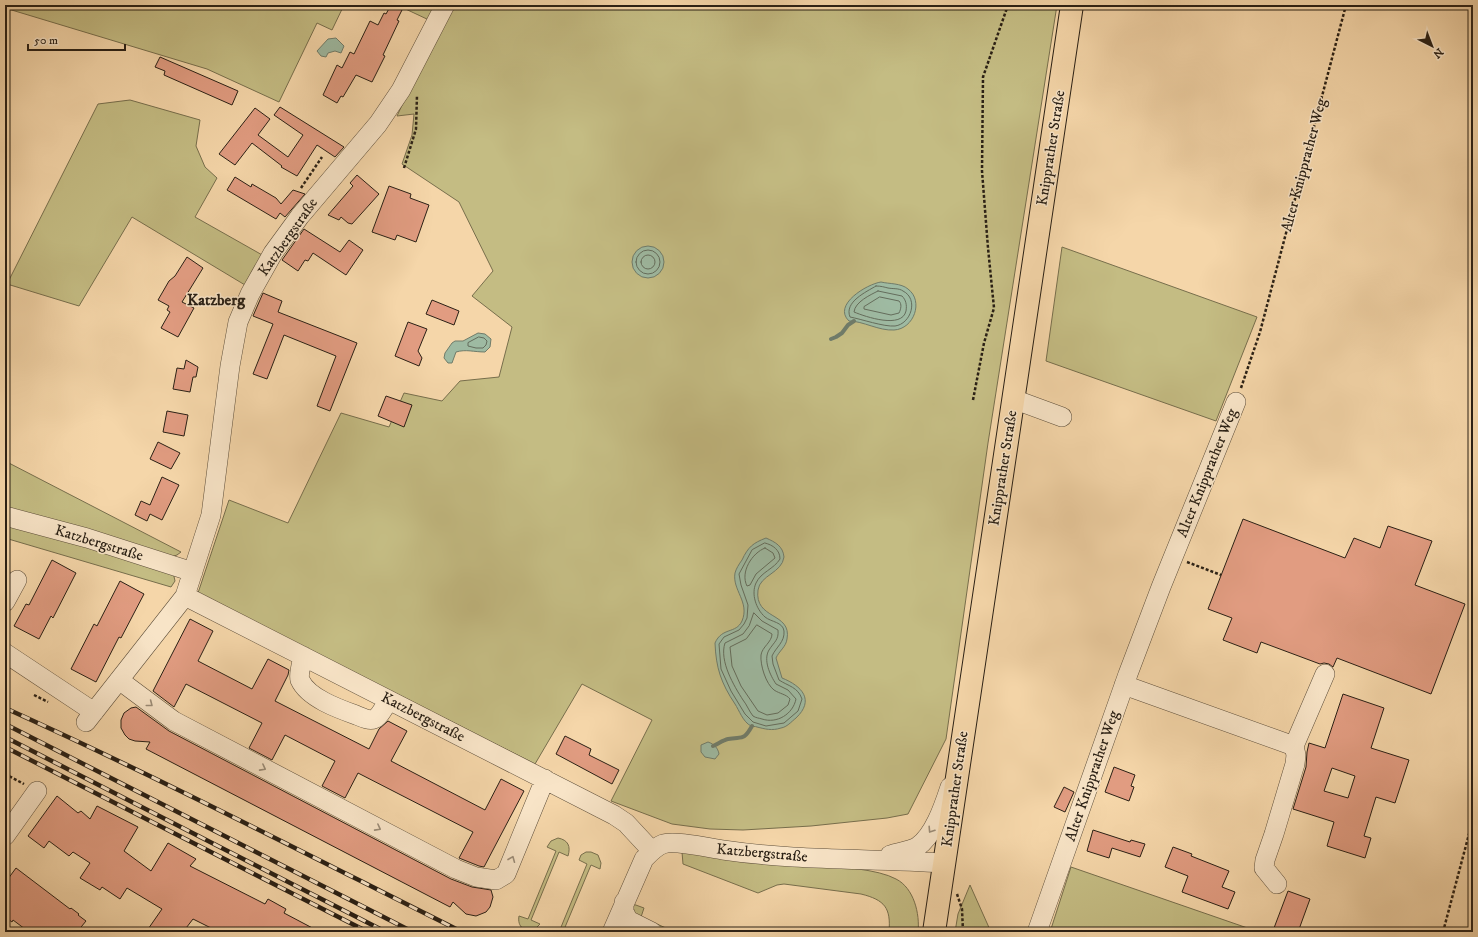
<svg xmlns="http://www.w3.org/2000/svg" width="1478" height="937" font-family="'IM FELL DW Pica',serif">
	<style>
		.green { fill: #c4bc83; stroke: #776e4c }
		.water { fill: #9ebaa2; stroke: #707c6a }
		.lines { fill: none; stroke-linecap: round; stroke-linejoin: round }
		.shore { stroke: #646d5c; stroke-width: 1 }
		.stream { stroke: #707c6a; stroke-width: 4 }
		.building { fill: #e19c81; stroke: #2a2015; fill-rule: evenodd }
		.minor-casing { stroke: #5d4e3a; stroke-width: 20 }
		.major-casing { stroke: #2a2015; stroke-width: 24 }
		.path { stroke: #2a2015; stroke-width: 2.5; stroke-dasharray: 3 2; stroke-linecap: butt }
		.minor { stroke: #f8e4c7; stroke-width: 19 }
		.major { stroke: #f5d6a9; stroke-width: 22 }
		.rail-casing { stroke: #2a2015; stroke-width: 4.5 }
		.rail { stroke: #f8e4c7; stroke-width: 3; stroke-dasharray: 9; stroke-linecap: butt }
		.oneway { stroke: #9b8c77 }
		.labels { text-anchor: middle; dominant-baseline: central; stroke-width: 3; stroke-linejoin: round; paint-order: stroke }
		.street-label { font-size: 15px; fill: #2a2015; stroke: #f8e4c7 }
		.neighbourhood-label { font-size: 16px; font-weight: bold; fill: #2a2015; stroke: #f8e4c7 }
	</style>
	<rect width="100%" height="100%" fill="#f5d6a9"/>
	<filter id="stains"><feTurbulence type="fractalNoise" baseFrequency=".005" numOctaves="4"/><feColorMatrix values="0 0 0 0 .2 0 0 0 0 .09 0 0 0 0 .02 0 0 0 .5 -.17"/></filter>
	<radialGradient id="worn" r=".72"><stop offset=".6" stop-color="#630" stop-opacity="0"/><stop offset="1" stop-color="#630" stop-opacity=".3"/></radialGradient>
	<path class="green" d="M5,5H344L332,30L317,23L279,102L207,69L5,8Z
		M397,5H429L435,7L429,20Z
		M449,5H1057L988,443L946,739L908,814L887,818L811,826L743,830L710,829L672,824L611,801L652,720L582,684L535,764L198,593L229,500L288,523L341,413L389,427L404,393L442,401L460,381L499,377L512,327L472,296L493,271L459,202L402,164L412,135L414,114L397,116Z
		M130,100L200,120L196,146L205,167L217,178L195,217L264,256L245,285L132,217L79,306L7,284L98,104Z
		M1062,247L1257,317L1216,421L1046,361Z
		M5,461L181,552L177,555L171,557L5,507Z
		M5,521L173,572L175,581L171,587L5,538Z
		M558,838C568,840 571,846 568,856L559,852L531,920L540,924L535,929C525,933 517,927 519,916L528,919L556,851L547,847L551,841Z
		M586,852H591L598,855L601,863L600,869L591,865L563,932H549L550,928L559,932L587,864L579,860L581,855Z
		M682,852C728,856 773,861 819,865C839,867 878,869 896,879C914,888 920,914 918,932H889C891,908 885,900 861,894L784,884L777,885L758,893L683,864Z
		M1071,867L1259,932H1050Z
		M970,885L991,932H955L958,914Z
		M633,904L644,908L641,917L675,932H664L639,921L631,906Z"/>
	<path class="water" d="M336,38L344,46L341,53L335,51L328,53L326,57L321,56L317,51L328,39Z
		M632 262a16 16 0 1 1 32 0a16 16 0 1 1-32 0Z
		M881,282C889,284 901,283 908,289C924,301 914,329 894,330C879,331 863,321 849,321C832,305 867,284 881,282Z
		M478,333L485,334L491,339L490,347L485,352C474,352 466,349 456,352L452,363H448L444,358L445,353L452,343L455,341H463Z
		M766,538C775,542 783,546 784,557C782,573 760,575 758,590C754,620 792,612 787,639C786,647 779,651 776,658L782,678C802,686 815,700 796,718C791,722 787,727 781,728C772,731 765,729 757,727C755,726 753,727 751,726C743,722 739,710 735,704C721,683 716,668 715,643C722,627 736,634 742,621C750,602 732,590 735,573C736,569 739,564 742,560C748,547 753,543 766,538Z
		M708,742C714,744 718,748 719,754L715,759L705,757L701,752V745Z"/>
	<g class="lines">
		<path class="shore" d="M636 262a12 12 0 1 1 24 0a12 12 0 1 1-24 0Z
			M641 262a7 7 0 1 1 14 0a7 7 0 1 1-14 0Z
			M876,286C881,286 884,287 888,288C893,289 899,288 903,291C919,299 911,324 895,326C884,327 861,319 850,317C844,302 866,292 876,286Z
			M878,291L902,296C906,300 907,305 906,311C902,329 866,317 854,312C855,302 870,295 878,291Z
			M880,297L899,301C902,304 901,309 899,313L891,315L864,309V307Z
			M479,337L484,338L487,341L486,345L483,348H476L468,346V343Z
			M765,543C773,545 780,550 780,559C774,569 761,572 756,583C751,594 756,609 765,617C771,622 783,622 784,631C785,642 776,647 772,656L773,664L779,680C788,686 798,687 802,699L798,711L784,723L766,726L753,722L745,714L731,691L721,669L719,644L724,637L739,630L744,624L747,618L748,605L741,585L739,574L752,550Z
			M765,548L773,553L775,558L756,574L750,585L747,586C740,572 752,553 765,548Z
			M754,613L762,621L778,630C779,640 774,642 769,650C763,660 770,675 776,684L788,690L796,699C793,714 777,724 762,719C759,718 756,718 753,716C749,711 747,705 743,700C734,686 719,661 725,643L743,634L749,626Z
			M757,625L772,634C772,642 762,647 761,655C760,665 766,684 774,690C780,694 786,694 790,699L788,705L778,713L767,715L758,711L741,686L732,666L730,647L746,639Z"/>
		<path class="stream" d="M831,339L836,337L842,333L848,325L854,321
			M713,746C718,744 723,740 728,739C742,736 743,742 752,726"/>
	</g>
	<path class="building" d="M391,5L402,10L397,20L399,21L383,55L385,56L372,82L356,75L343,97L341,96L337,103L323,95L337,65L342,68L350,52L354,54L370,21L378,25L384,13L386,14Z
		M160,57L238,91L232,105L164,75L165,71L155,67Z
		M280,107L344,147L335,157L317,145L297,176L281,167L282,166L252,143L235,165L219,154L255,108L270,119L258,135L288,157L303,135L274,115Z
		M357,175L379,194L352,224L348,223L341,217L339,220L328,215L353,186L350,183Z
		M235,177L251,187L252,184L276,198L281,204L293,190L305,194L285,217L280,213L276,219L227,190Z
		M389,186L411,194L410,198L429,205L416,242L397,235L395,240L372,232Z
		M304,229L340,252L349,240L363,250L346,275L313,253L308,261L305,260L298,271L282,260Z
		M187,257L203,268L182,302L194,308L178,337L161,328L170,312L167,310L169,306L158,300L169,281L175,276Z
		M263,293L282,301L278,312L357,343L330,411L317,406L336,356L284,335L267,379L253,374L273,324L253,316Z
		M432,300L459,311L454,325L426,314Z
		M408,322L427,329L418,351L422,358L419,366L395,356Z
		M186,360L198,367L196,377H193L190,392L173,389L177,368L184,369Z
		M386,396L412,405L404,427L378,416Z
		M167,411L188,415L184,436L163,432Z
		M158,442L180,453L171,469L150,459Z
		M162,477L179,485L162,520L150,514L147,521L135,515L141,501L150,505Z
		M1243,519L1345,558L1354,538L1380,548L1388,526L1432,541L1415,585L1465,604L1431,694L1337,658L1333,667L1329,664L1324,663L1320,664L1261,642L1257,653L1223,640L1232,618L1208,609Z
		M52,560L76,573L53,618L51,616L39,639L14,626L26,604L29,605Z
		M120,581L144,594L121,638L119,637L96,682L71,669L94,624L97,626Z
		M190,619L213,631L198,661L252,689L268,659L289,670L288,675L275,701L369,749L379,729L388,721L407,731L391,761L485,810L501,779L524,791L484,867L479,866L459,858L473,832L358,773L345,798L322,786L335,761L285,735L272,760L249,748L262,723L186,684L174,707L153,691Z
		M1343,694L1384,708L1371,748L1409,760L1395,803L1376,797L1364,836L1371,838L1365,858L1327,846L1334,822L1293,809L1306,767L1307,752L1309,743L1325,748ZM1332,768L1355,776L1348,798L1324,791Z
		M136,707L169,731L451,879L472,887L491,890L493,897L490,907L486,912L476,916L466,914L453,902L450,907L146,749L150,742L135,741L129,739L125,735L121,728V720L124,713L131,708Z
		M565,736L591,749L589,755L619,770L612,784L556,754Z
		M1114,767L1135,775L1131,786L1134,787L1129,801L1105,792Z
		M1064,787L1074,792L1065,812L1054,807Z
		M57,796L78,813L81,811L90,819L97,806L138,827L124,851L151,871L168,843L196,859L190,866L265,904L268,899L286,909L284,913L320,932H219L193,919L183,932H146L162,909L127,888L120,899L102,887L100,890L80,878L90,863L73,852L69,856L49,841L44,848L28,836Z
		M1093,830L1130,842L1131,840L1145,844L1140,857L1112,848L1109,858L1087,851Z
		M1173,847L1192,854L1191,856L1229,871L1222,887L1235,892L1228,909L1182,892L1188,876L1165,867Z
		M16,868L70,909L71,908L79,914L78,915L86,921L77,932H29L13,920L12,922L5,917V883Z
		M1288,891L1310,899L1298,932H1285L1274,928Z"/>
	<g class="lines">
		<g class="minor-casing">
			<path id="minor" d="M1013,399L1062,417
				M5,516L87,538L193,572
				M185,596L614,815L626,823L652,851
				M5,602L17,580
				M5,653L94,712
				M303,656C302,663 298,674 300,680C308,698 339,709 356,715C361,717 369,721 374,719C379,718 386,704 389,700
				M119,680L174,721L456,869L476,877L496,880L506,874L545,779
				M1124,685L1294,746L1325,674
				M86,722L185,596L211,515L230,366L238,322L250,294L273,253L300,216L378,124L401,90L445,5
				M5,836L37,791
				M890,855C898,852 910,851 917,847C934,836 944,805 950,787
				M1277,884L1264,868L1265,860L1274,834L1295,764L1296,755L1294,746
				M624,902V911L628,920L652,932
				M612,932L644,859C649,854 655,847 663,844C674,840 709,848 723,850C796,861 870,858 944,863
				M1037,932L1128,674L1161,587L1236,402"/>
		</g>
		<g class="major-casing">
			<path id="major" d="M934,932L1072,5"/>
		</g>
		<path class="path" d="M404,168L416,129L417,95
			M301,188L322,157
			M1241,388L1260,332L1346,5
			M973,400L984,343L994,308L988,248L982,171L983,77L1008,5
			M1187,562L1221,575
			M34,695L48,702
			M5,774L24,784
			M957,894L962,909L963,932
			M1443,932L1473,819"/>
		<use href="#minor" class="minor"/>
		<use href="#major" class="major"/>
		<g class="rail-casing">
			<path id="rail" d="M5,708C160,778 310,856 462,932
				M5,724L413,932
				M5,737L386,932
				M5,747L368,932"/>
		</g>
		<use href="#rail" class="rail"/>
	</g>
	<defs><path id="oneway-chevron" d="M-2-3.5L2.5 0L-2 3.5" fill="none" stroke-width="1.6" stroke-linecap="round" stroke-linejoin="round"/></defs>
	<g class="oneway">
		<use href="#oneway-chevron" transform="translate(150 704) rotate(38)"/>
		<use href="#oneway-chevron" transform="translate(263 768) rotate(28)"/>
		<use href="#oneway-chevron" transform="translate(378 828) rotate(28)"/>
		<use href="#oneway-chevron" transform="translate(931 830) rotate(123)"/>
		<use href="#oneway-chevron" transform="translate(512 859) rotate(-68)"/>
	</g>
	<g class="labels">
		<g class="street-label">
			<text transform="translate(1051 148) rotate(-81)">Knipprather Straße</text>
			<text transform="translate(1304 165) rotate(-75)">Alter Knipprather Weg</text>
			<text transform="translate(288 237) rotate(-55)">Katzbergstraße</text>
			<text transform="translate(1003 468) rotate(-81)">Knipprather Straße</text>
			<text transform="translate(1207 473) rotate(-68)">Alter Knipprather Weg</text>
			<text transform="translate(99 543) rotate(17)">Katzbergstraße</text>
			<text transform="translate(423 717) rotate(27)">Katzbergstraße</text>
			<text transform="translate(1092 776) rotate(-71)">Alter Knipprather Weg</text>
			<text transform="translate(955 789) rotate(-82)">Knipprather Straße</text>
			<text transform="translate(762 853) rotate(5)">Katzbergstraße</text>
		</g>
		<g class="neighbourhood-label">
			<text x="216" y="300">Katzberg</text>
		</g>
	</g>
	<rect width="1478" height="937" fill="none" stroke="#f5d6a9" stroke-width="20"/>
	<rect x="6" y="6" width="1466" height="925" fill="none" stroke="#2a2015" stroke-width="2"/>
	<rect x="10" y="10" width="1458" height="917" fill="none" stroke="#2a2015"/>
	<g transform="translate(1432 46) rotate(138)" stroke="#f8e4c7" stroke-width="3" paint-order="stroke">
	<path d="M0-3L7 15L0 10L-7 15Z" fill="#2a2015"/>
	<text y="-6" font-size="11" font-weight="bold" text-anchor="middle" fill="#2a2015">N</text>
	</g>
	<path d="M28 44v6h97v-6" fill="none" stroke="#2a2015" stroke-width="2"/>
	<text x="34" y="44" font-size="12" fill="#2a2015" stroke="#f8e4c7" stroke-width="3" paint-order="stroke">50 m</text>
	<rect width="100%" height="100%" filter="url(#stains)"/>
	<rect width="100%" height="100%" fill="url(#worn)"/>
</svg>
